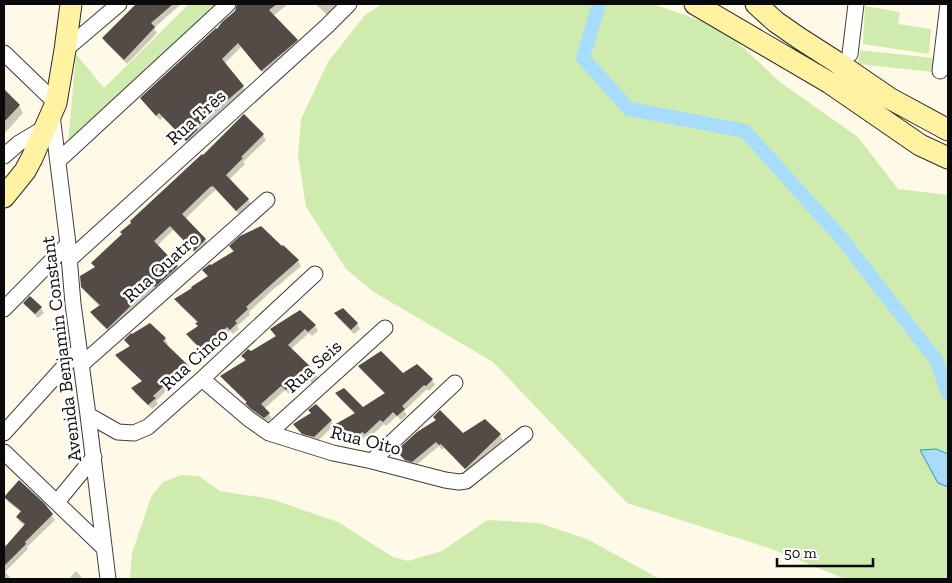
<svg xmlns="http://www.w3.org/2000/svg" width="952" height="583" font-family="'Zilla Slab',serif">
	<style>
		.green { fill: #cfecae }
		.water { fill: #a7ddfb; stroke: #2995d8 }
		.shadow { fill: #0003 }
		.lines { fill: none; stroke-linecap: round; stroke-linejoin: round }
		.canal { stroke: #a7ddfb; stroke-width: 14 }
		.building { fill: #534b46 }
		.street-casing { stroke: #3d3d3d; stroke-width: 17 }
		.secondary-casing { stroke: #2c2c2c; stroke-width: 23 }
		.street { stroke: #fff; stroke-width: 15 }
		.secondary { stroke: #fff3a2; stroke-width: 21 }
		.labels { text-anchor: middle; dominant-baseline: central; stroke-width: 5; stroke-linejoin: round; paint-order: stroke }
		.street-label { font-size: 19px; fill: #0a0a0a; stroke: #fff }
	</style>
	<rect width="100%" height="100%" fill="#fffae7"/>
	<path class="green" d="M189,4H220L68,143L76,54L104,88Z
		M382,4H653L722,28L780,82L858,137L898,189L948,195V454L935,449L921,451L938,483L948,487V579H845L769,548L627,503L493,362L372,291L346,269L306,207L298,155L301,119L328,62L365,15Z
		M865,6L900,12L898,24L931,29L929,54L863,44Z
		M860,50L934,58L932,72L858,64Z
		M181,475L199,476L220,491L271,499L338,522L393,557L408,561L442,551L487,520L539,523L587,539L660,579H130L132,553L151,497L163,482Z"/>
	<path class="water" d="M936,449L948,454V487L938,483L920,450Z"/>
	<path class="shadow" d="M137,4H181L154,28L157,33L127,64L106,43L104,39Z
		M238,4H288L273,16L297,41L300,45L265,75L241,47L224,64L246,91L199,132L200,134L190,145L163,117L160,120L145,103L217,31L236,11Z
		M316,4H341L328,16Z
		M4,91L19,106L23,113L4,134Z
		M244,116L263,135L266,140L243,162L245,164L229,180L248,200L251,204L240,215L216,190L213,192L185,219L205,240L208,245L197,255L173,230L157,246L177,267L180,272L158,291L156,289L110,333L94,317L91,312L100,307L85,292L82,286L96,268Z
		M230,247L282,248L283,247L298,261L301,266L279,285H278L249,312L250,315L237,326L239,329L233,334L230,331L212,348V349L206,355L190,339L187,334L199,327L198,323L179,304L176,299L208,277L204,271L234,253Z
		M30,297L41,308L44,313L38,318L28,308L25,303Z
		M342,309L357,324L360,329L354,334L338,318L336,314Z
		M150,324L165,339L168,344L166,346L188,367L191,372L185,378L183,375L156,401L158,404L152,409L135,393L133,389L143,382L119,360L117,355L130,347L125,340Z
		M315,326L318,331L312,336L309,333L291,349L315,373L318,378L312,383L307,378L289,394L285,390L264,409L272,418L267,422L249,408L246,402L225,381L222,377L245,361L243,356L251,353L276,337L271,330Z
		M417,366L432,380L435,385L429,391L427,389L404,411L407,415L401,420L397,416L386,426L384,424L368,439L366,436L355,446L338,430L336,426L355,414L339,398L337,394L363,408L386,395L362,371L359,367L403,374Z
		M434,417L463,434L485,420L500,435L503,440L469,473L444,448L442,450L439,446L415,466L409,465L401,456L398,451L436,421Z
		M331,421L334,425L317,442L306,438L297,429L294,425Z
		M5,497L43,504L55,520L27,547L28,549L5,572L11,579H4V542L7,546L25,526L20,522L17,517L21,512L8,502Z
		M76,571L83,579H69Z"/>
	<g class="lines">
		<path class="canal" d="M599,4L583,58L629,109L745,131L842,239L936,360L948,394"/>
	</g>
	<path class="building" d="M136,4H173L151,23L155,27L124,60L102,38Z
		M237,4H277L269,10L298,40L261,71L238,43L222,59L244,86L196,127L198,129L186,141L159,113L156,116L140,98L216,28L217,29L222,22L235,11Z
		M4,89L20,105L4,122Z
		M244,114L264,134L241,157L243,158L226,175L249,199L236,211L213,186L210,187L182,214L206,239L194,251L170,226L154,241L178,266L155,287L152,285L107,329L90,312L100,305L81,287L80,276L95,267L91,263L122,234L120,232L131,223L130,221L202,154L203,155Z
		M261,226L282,246L283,245L299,260L275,281L246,307L248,309L235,321L237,323L230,330L227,327L210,343V344L203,351L186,334L198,326L195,323L198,322L174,299L192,288L191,287L208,276L202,270L210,264L211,265L234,251L229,246L240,236Z
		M30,296L42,307L35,314L23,303Z
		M343,308L358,323L351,330L334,313Z
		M300,310L316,325L308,332L305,329L288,345L316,372L308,379L303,374L286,390L281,386L261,404L270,413L264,418L250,408L245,403L247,402L220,376L246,360L241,356L248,349L251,351L276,336L270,329Z
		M150,323L166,338L163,341L189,366L182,373L180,371L153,396L156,398L148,405L131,388L142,381L115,355L130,346L124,340L131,333L132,334Z
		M381,351L403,373L417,364L433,379L426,386L424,385L402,406L405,409L397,416L393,412L383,422L380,420L365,434L362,432L351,442L334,425L355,413L335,393L344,388L363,407L385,393L358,366Z
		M316,404L332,420L314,437L302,434L293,424L311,413L308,410Z
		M440,410L463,433L485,419L501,434L465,469L441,444L439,445L436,442L412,462L405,460L396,451L417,432L436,420L433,417Z
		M19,480L44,503L53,514L25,542L26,544L4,566V548L25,524L16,517L21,511L4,497Z"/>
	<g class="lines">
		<g class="street-casing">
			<path id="street" d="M65,50L119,4
				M4,53L56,103
				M850,54L856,4
				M940,71L948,4
				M52,115L68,244L73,304L88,415L108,579
				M4,156L19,143L46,127
				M58,161L228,4
				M70,259L327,26L349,4
				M4,309L68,244
				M81,365L267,200
				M202,379L249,419L269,433L333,453L372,461L445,480L459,482L466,481L525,434
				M88,415L118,432L134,433L148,427L202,379L315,274
				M4,433L79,350
				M269,433L385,328
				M4,452L104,548
				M372,461L455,383
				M57,502L94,457"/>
		</g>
		<g class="secondary-casing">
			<path id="secondary" d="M695,4L830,83L920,145L948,158
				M756,4L776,22L799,38L838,63L889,98L948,130
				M4,197L25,171L32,158L56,103L65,50L71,4"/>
		</g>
		<use href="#street" class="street"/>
		<use href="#secondary" class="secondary"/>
	</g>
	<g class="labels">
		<g class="street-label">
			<text transform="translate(196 117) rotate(-42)">Rua Três</text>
			<text transform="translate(161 267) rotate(-42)">Rua Quatro</text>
			<text transform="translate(61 349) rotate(-97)">Avenida Benjamin Constant</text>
			<text transform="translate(194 359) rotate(-42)">Rua Cinco</text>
			<text transform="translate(313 366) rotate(-42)">Rua Seis</text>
			<text transform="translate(366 440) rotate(14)">Rua Oito</text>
		</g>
	</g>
	<rect width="952" height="583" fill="none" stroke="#0a0a0a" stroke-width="10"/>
	<path d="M777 558v8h96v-8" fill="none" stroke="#0a0a0a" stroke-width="2.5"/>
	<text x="784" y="558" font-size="15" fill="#0a0a0a" stroke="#ffffff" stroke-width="4" paint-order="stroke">50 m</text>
</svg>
